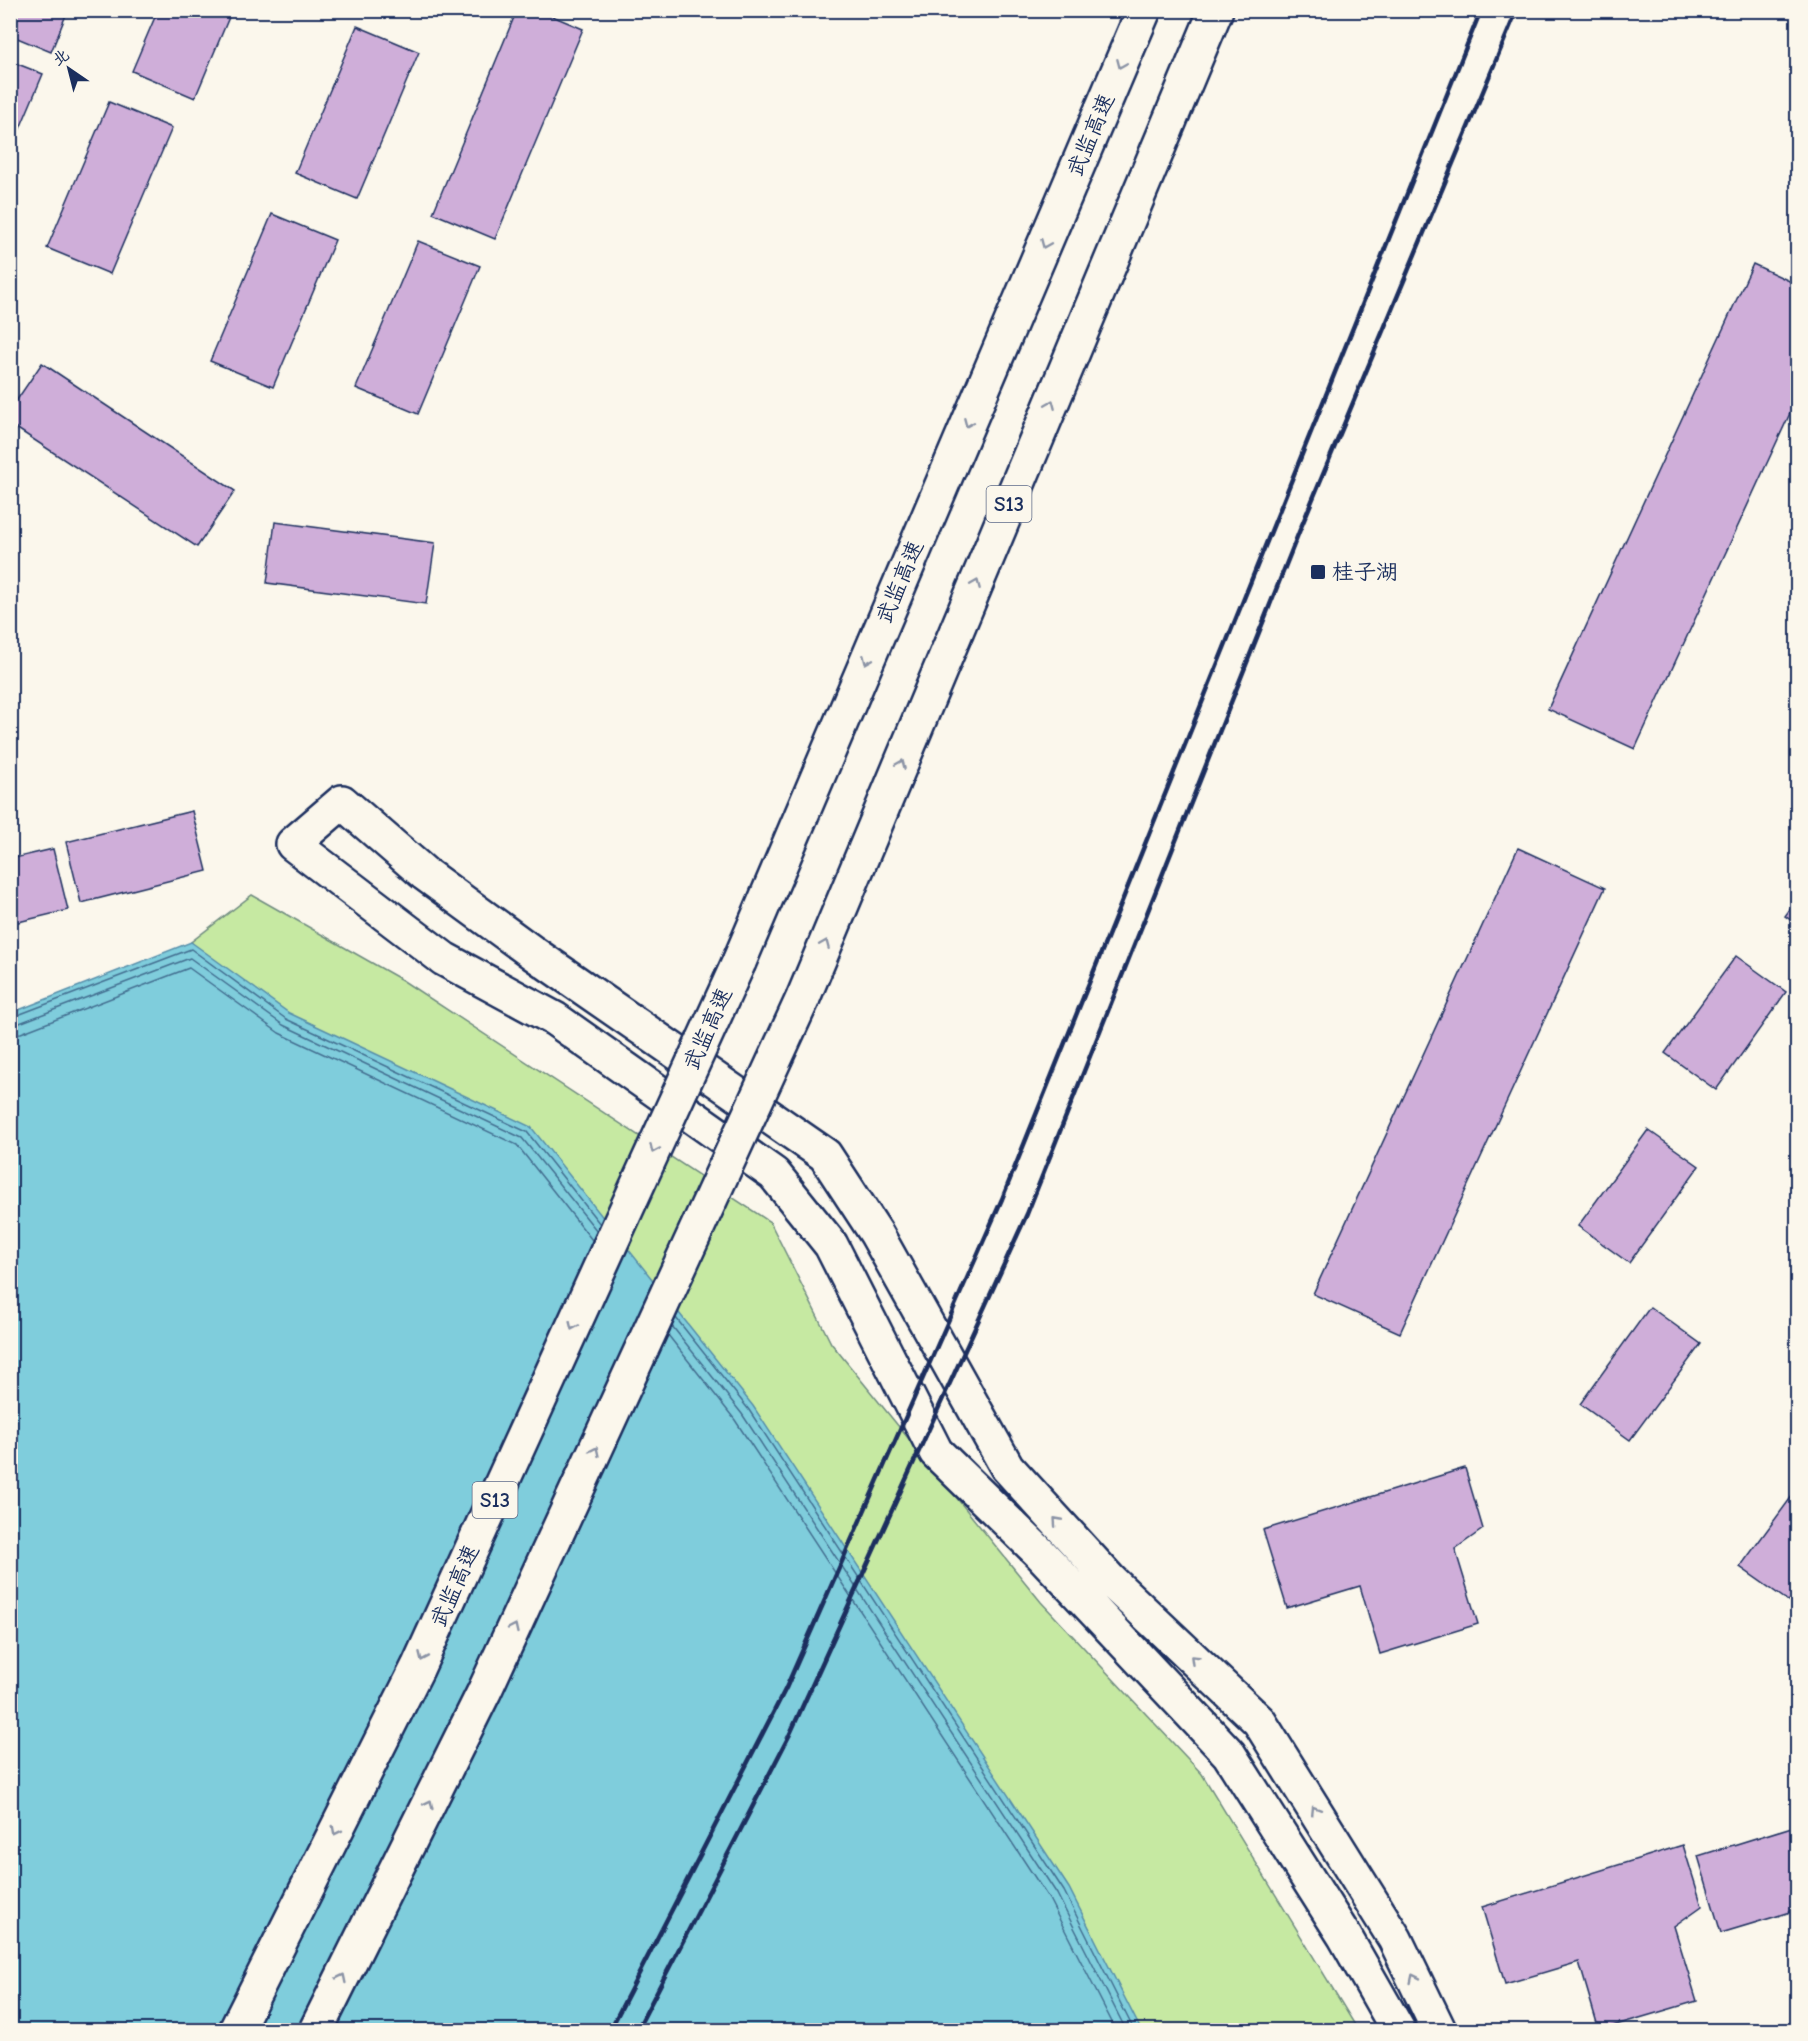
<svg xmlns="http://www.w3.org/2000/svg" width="1808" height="2041" font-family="'Comic Neue','LXGW WenKai TC',sans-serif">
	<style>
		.green { fill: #c6e9a2; stroke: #708c80; stroke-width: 1.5 }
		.water { fill: #7fcddc; stroke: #578eaa; stroke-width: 1.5 }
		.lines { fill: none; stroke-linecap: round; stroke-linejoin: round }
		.shore { stroke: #436e90; stroke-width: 1.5 }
		.building { fill: #cfaed9; stroke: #1b2f5e; stroke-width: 1.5 }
		.minor-casing { stroke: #1b2f5e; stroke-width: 38 }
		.highway-casing { stroke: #1b2f5e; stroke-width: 38 }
		.minor { stroke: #fbf7ec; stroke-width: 33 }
		.highway { stroke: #fbf7ec; stroke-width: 33 }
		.rail { stroke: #1b2f5e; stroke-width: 4.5 }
		.highway-bridge-casing { stroke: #1b2f5e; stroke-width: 38; stroke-linecap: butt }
		.highway-bridge { stroke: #fbf7ec; stroke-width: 33 }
		.oneway { stroke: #8b93a5 }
		.poi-dot { fill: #1b2f5e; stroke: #fbf7ec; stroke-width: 2 }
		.labels { text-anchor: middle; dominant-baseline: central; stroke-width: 4.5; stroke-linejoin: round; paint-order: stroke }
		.shield { fill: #fbf7ec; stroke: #5e6b89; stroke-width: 1.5 }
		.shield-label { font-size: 21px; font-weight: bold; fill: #1b2f5e }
		.street-label { font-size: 22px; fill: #1b2f5e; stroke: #fbf7ec }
		.poi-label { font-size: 22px; fill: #1b2f5e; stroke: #fbf7ec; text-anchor: start }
	</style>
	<rect width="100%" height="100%" fill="#fbf7ec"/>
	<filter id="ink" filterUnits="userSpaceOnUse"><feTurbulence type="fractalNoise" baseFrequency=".0167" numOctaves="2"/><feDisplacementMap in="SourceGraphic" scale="12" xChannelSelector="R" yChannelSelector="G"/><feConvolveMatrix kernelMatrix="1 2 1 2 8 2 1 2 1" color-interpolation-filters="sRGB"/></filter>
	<g filter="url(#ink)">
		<path class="green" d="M252,895L402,980L770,1222L831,1343L1041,1602L1202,1774L1358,2030H1045L191,942Z"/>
		<path class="water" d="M191,942L289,1013L531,1127L753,1406L1069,1888L1141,2030H11V1013Z"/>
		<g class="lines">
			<path class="shore" d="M10,1018L191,949L286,1019L527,1132L600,1224
				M10,1025L17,1024L190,958L283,1025L522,1138L597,1231
				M10,1034L21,1033L189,968L279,1033L517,1145L592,1240
				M676,1318L749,1410L1064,1891L1134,2030
				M672,1326L742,1414L1057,1894L1126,2030
				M668,1335L735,1420L1049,1899L1116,2030"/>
		</g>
		<path class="building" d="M10,10H68L51,52L10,35Z
			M158,10H232L195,98L132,71Z
			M517,10H538L583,29L495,239L433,213Z
			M357,26L419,52L357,199L295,173Z
			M10,61L43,74L10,152Z
			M109,102L172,128L110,274L47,248Z
			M272,214L335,240L273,387L210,361Z
			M418,241L480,266L418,414L356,388Z
			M1753,264L1798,285V396L1635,749L1548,709Z
			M42,363L235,491L197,547L10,424V410Z
			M275,522L435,543L426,604L267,583Z
			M192,811L207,871L81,903L66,842Z
			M1518,848L1605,888L1400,1333L1313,1294Z
			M53,849L68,910L10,924V859Z
			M1798,898V925L1785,916Z
			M1736,956L1786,992L1716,1090L1665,1053Z
			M1648,1130L1699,1166L1629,1263L1578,1226Z
			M1650,1307L1701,1344L1630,1440L1580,1404Z
			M1465,1468L1483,1529L1455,1549L1478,1624L1380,1654L1360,1586L1287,1608L1263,1530Z
			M1798,1488V1594L1791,1603L1740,1567Z
			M1798,1825V1922L1794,1911L1721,1933L1698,1856Z
			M1683,1845L1702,1906L1674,1926L1697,2001L1599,2030L1579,1962L1505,1984L1482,1907Z"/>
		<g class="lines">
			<g class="minor-casing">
				<path id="minor" d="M1398,2030L1345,1937L1229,1754L1040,1553L936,1452L831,1245L774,1174L555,1019L444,959L293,844L342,802L425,874L533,953L825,1155L876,1233L1007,1467L1111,1581L1259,1721L1395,1939L1439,2030"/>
			</g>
			<g class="highway-casing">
				<path id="highway" d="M739,962L1144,10
					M803,998L1216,10"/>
			</g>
			<use href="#minor" class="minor"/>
			<use href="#highway" class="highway"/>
			<path class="rail" d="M610,2030L786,1688L1002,1199L1481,10
				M637,2030L789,1736L1027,1214L1299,532L1517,10"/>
			<g class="highway-bridge-casing">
				<path id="highway-bridge" d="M236,2030L418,1667L739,962
					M316,2030L484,1692L803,998"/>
			</g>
			<use href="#highway-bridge" class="highway-bridge"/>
		</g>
		<defs><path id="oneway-chevron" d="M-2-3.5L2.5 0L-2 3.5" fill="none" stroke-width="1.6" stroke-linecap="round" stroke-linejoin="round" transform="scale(1.5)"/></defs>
		<g class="oneway">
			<use href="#oneway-chevron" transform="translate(1121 64) rotate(113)"/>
			<use href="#oneway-chevron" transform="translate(1045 244) rotate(113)"/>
			<use href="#oneway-chevron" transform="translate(1051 404) rotate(-67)"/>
			<use href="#oneway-chevron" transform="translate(968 423) rotate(113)"/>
			<use href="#oneway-chevron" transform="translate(976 584) rotate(-67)"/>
			<use href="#oneway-chevron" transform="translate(867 660) rotate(113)"/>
			<use href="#oneway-chevron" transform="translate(901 764) rotate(-67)"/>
			<use href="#oneway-chevron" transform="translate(825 944) rotate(-67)"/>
			<use href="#oneway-chevron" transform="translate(654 1149) rotate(114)"/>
			<use href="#oneway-chevron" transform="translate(573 1326) rotate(114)"/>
			<use href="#oneway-chevron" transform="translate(595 1451) rotate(-65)"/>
			<use href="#oneway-chevron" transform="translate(1057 1521) rotate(-132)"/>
			<use href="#oneway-chevron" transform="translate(514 1628) rotate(-65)"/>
			<use href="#oneway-chevron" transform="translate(423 1657) rotate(114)"/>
			<use href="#oneway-chevron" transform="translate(1194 1659) rotate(-136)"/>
			<use href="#oneway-chevron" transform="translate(429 1804) rotate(-64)"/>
			<use href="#oneway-chevron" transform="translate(1315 1810) rotate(-122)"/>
			<use href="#oneway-chevron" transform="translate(336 1831) rotate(117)"/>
			<use href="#oneway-chevron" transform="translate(342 1978) rotate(-64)"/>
			<use href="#oneway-chevron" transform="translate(1414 1978) rotate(-116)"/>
		</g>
	</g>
	<rect class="poi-dot" x="1310" y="564" width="16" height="16" rx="3"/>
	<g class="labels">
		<g class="shield">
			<rect x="986.5" y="486" width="45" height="36" rx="4.5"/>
			<rect x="472.5" y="1482" width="45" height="36" rx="4.5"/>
		</g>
		<g class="shield-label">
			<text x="1009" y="504">S13</text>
			<text x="495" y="1500">S13</text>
		</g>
		<g class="street-label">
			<text transform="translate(1091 135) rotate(-67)">武监高速</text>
			<text transform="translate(900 582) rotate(-67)">武监高速</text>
			<text transform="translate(708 1029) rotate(-66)">武监高速</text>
			<text transform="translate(455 1586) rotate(-66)">武监高速</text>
		</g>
		<g class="poi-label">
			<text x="1332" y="572">桂子湖</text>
		</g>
	</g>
	<rect width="1808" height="2041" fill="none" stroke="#fbf7ec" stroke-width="36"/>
	<rect x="18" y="18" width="1772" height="2005" fill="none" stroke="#1b2f5e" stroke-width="2" filter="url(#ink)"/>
	<g transform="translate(69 69) rotate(325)" stroke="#fbf7ec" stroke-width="4.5" paint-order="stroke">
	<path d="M0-4.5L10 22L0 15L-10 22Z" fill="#1b2f5e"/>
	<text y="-9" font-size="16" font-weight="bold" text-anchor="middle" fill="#1b2f5e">北</text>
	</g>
</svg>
